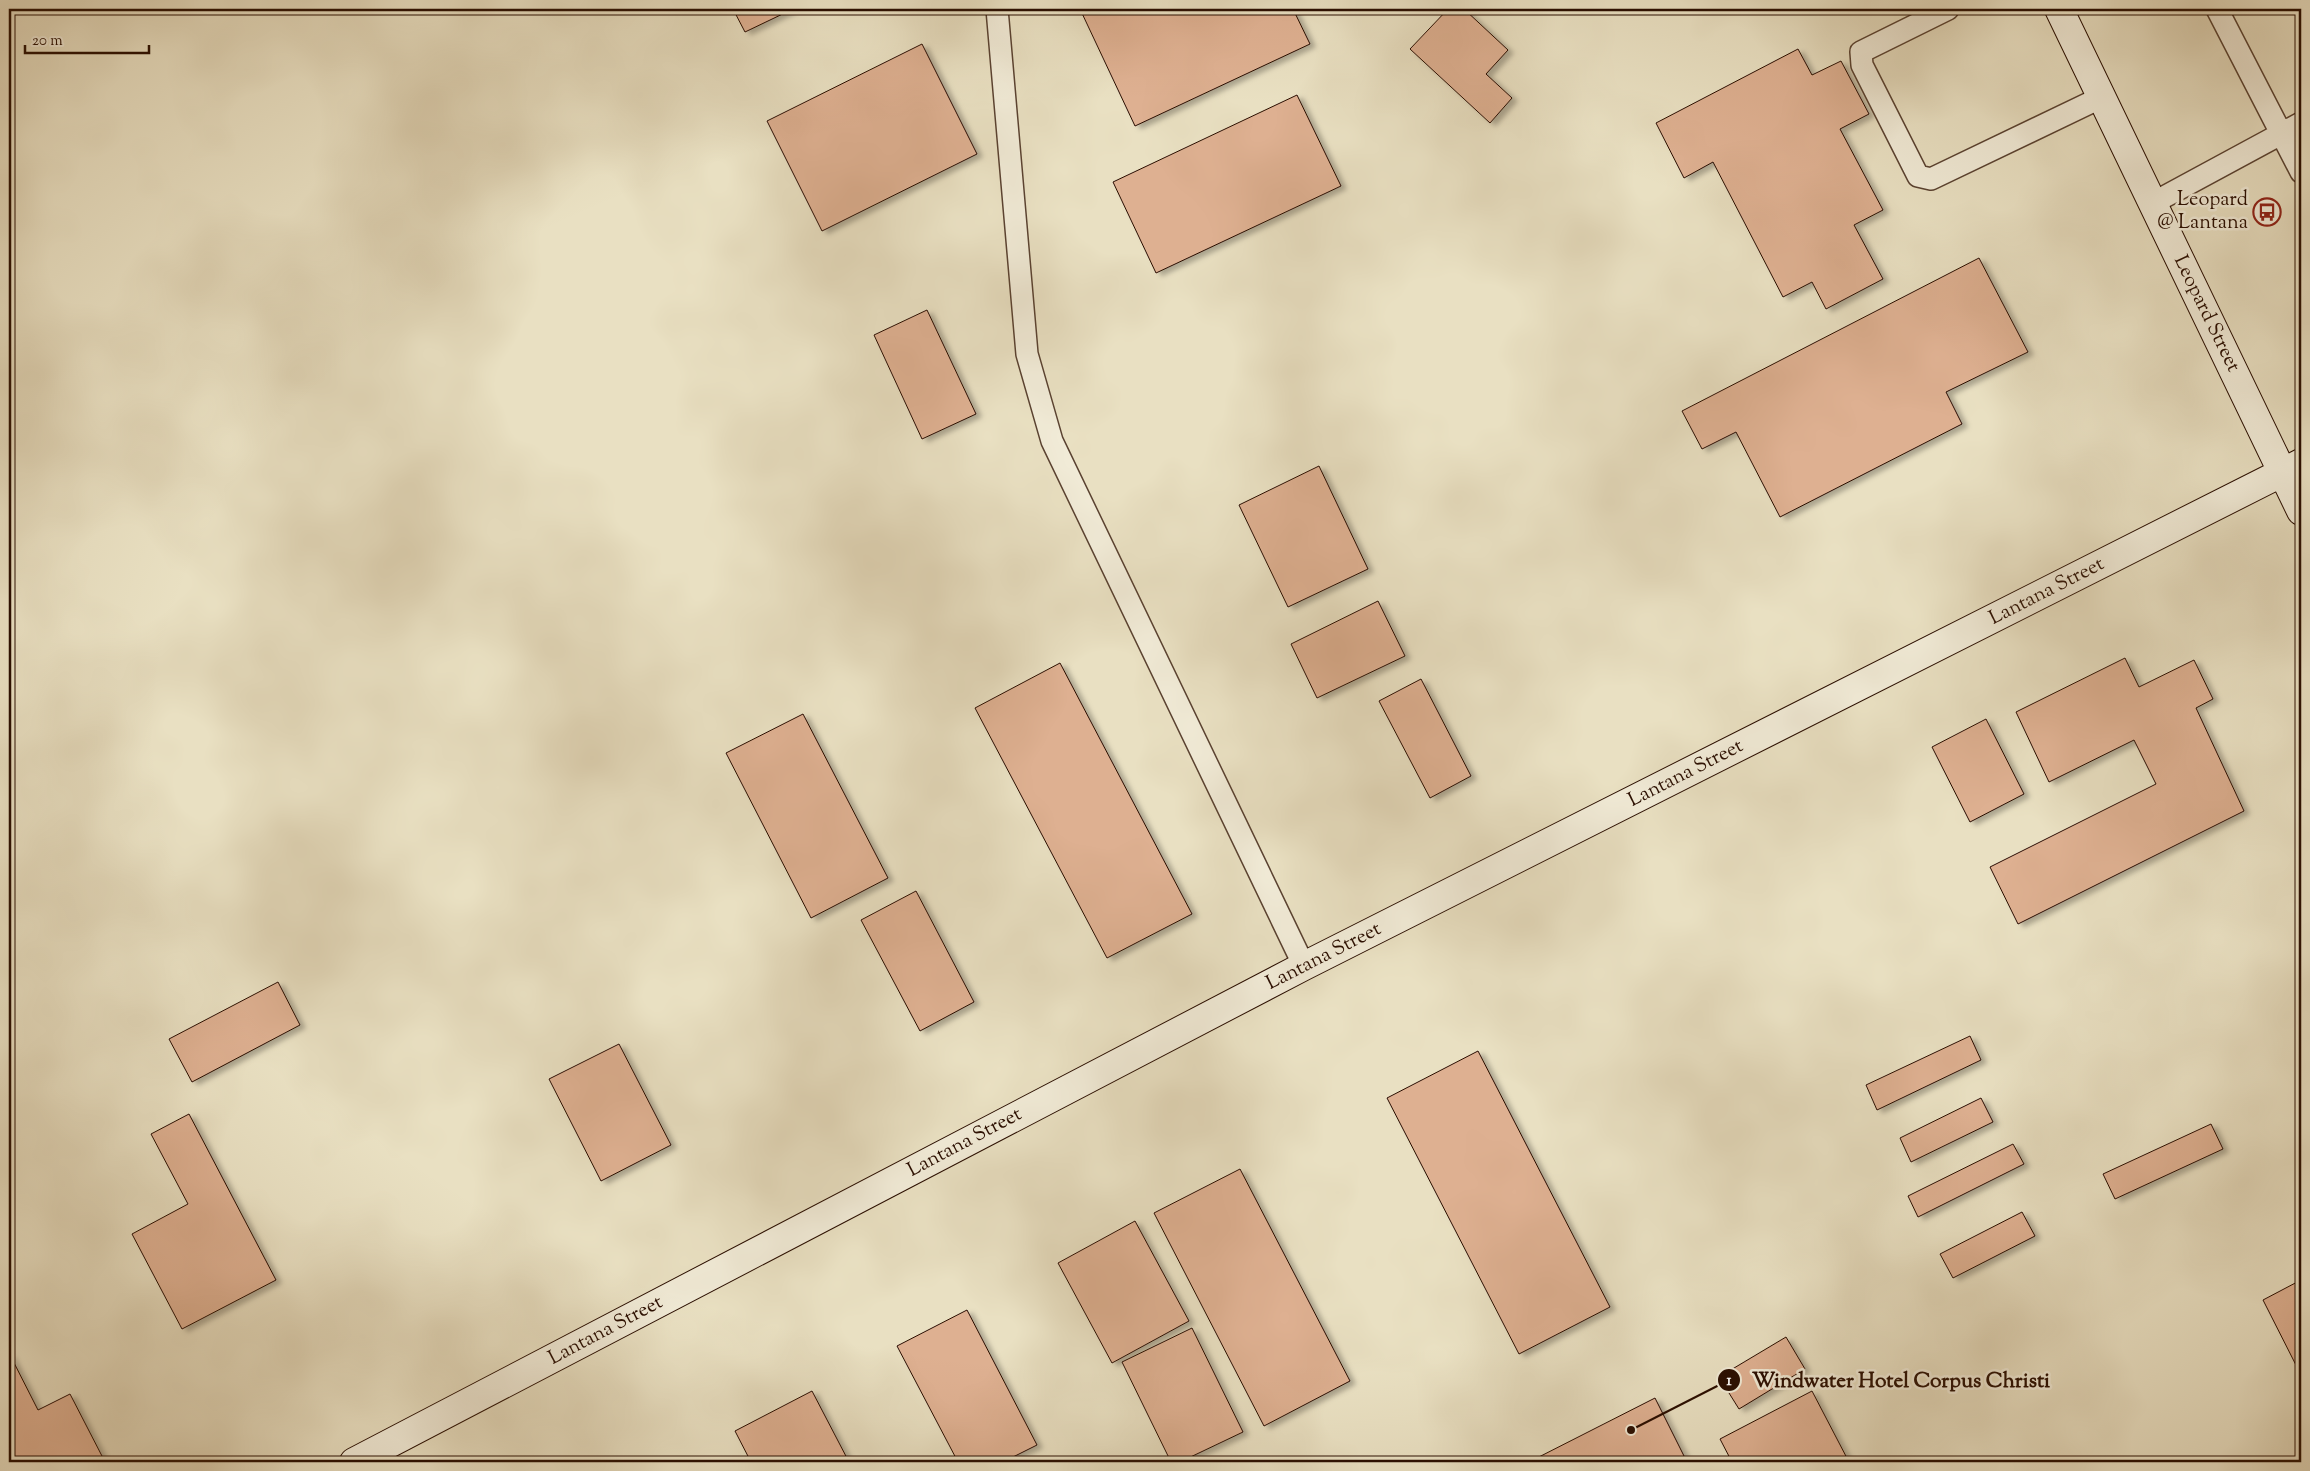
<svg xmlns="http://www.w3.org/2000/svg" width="2310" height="1471" font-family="'Sorts Mill Goudy',serif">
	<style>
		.building { fill: #deb091; stroke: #2a0e01; filter: url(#shadow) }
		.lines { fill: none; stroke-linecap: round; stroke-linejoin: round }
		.lane-casing { stroke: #5a4231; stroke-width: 24 }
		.secondary-casing { stroke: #2a0e01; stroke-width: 30 }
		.lane { stroke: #f1ebd7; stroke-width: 21 }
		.secondary { stroke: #f1ebd7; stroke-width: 28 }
		.labels { text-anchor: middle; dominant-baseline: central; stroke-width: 5; stroke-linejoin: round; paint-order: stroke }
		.poi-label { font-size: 20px; fill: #2a0e01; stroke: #f1ebd7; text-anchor: end }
		.street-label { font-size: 20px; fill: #2a0e01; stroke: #f1ebd7 }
		.leader { fill: none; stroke: #2a0e01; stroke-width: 2 }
		.callout-dot { fill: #2a0e01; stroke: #f1ebd7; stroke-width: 2 }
		.mark-label { font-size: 15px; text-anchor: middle; font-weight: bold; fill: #fff }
		.callout-label { font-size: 21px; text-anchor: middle; font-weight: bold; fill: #2a0e01; stroke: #f1ebd7; stroke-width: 5; stroke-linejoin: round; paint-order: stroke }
	</style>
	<defs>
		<filter id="shadow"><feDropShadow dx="5.5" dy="3" stdDeviation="2.5" flood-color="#0004"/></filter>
	</defs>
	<rect width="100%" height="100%" fill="#e9e0c2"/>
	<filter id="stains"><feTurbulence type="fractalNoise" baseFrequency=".004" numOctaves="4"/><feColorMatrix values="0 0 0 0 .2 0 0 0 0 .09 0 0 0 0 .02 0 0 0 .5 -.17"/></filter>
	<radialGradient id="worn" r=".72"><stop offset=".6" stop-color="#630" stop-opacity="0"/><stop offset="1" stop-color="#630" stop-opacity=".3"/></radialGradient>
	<path class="building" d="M733,9H793L745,32Z
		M1080,9H1293L1310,44L1135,126Z
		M1448,9H1464L1508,50L1486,74L1512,98L1490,123L1410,49Z
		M922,44L977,154L822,231L767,121Z
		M1798,49L1812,75L1841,61L1869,114L1840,129L1883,210L1854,225L1883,279L1826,309L1812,282L1783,297L1713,162L1684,178L1656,123Z
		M1297,95L1341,186L1156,273L1113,182Z
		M1979,258L2028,352L1946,392L1962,424L1780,517L1736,432L1702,449L1682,411Z
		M927,310L976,414L922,439L874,335Z
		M1319,466L1368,569L1288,607L1239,505Z
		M1378,601L1405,656L1317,698L1291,644Z
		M2125,658L2139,687L2194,660L2213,699L2196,708L2244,811L2018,924L1990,867L2156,784L2134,740L2049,782L2016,712Z
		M1060,663L1192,914L1107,958L975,708Z
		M1421,679L1471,776L1430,798L1379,701Z
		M803,714L888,878L811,918L726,753Z
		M1986,719L2024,794L1970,822L1932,747Z
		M916,891L974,1002L920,1031L861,920Z
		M278,982L300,1025L192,1082L169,1039Z
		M1970,1036L1981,1060L1877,1110L1866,1085Z
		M619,1044L671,1145L601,1181L549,1079Z
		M1478,1051L1610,1307L1519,1354L1387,1098Z
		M1981,1098L1993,1122L1911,1162L1900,1138Z
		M189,1114L276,1280L182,1329L132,1234L188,1204L151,1134Z
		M2211,1124L2223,1149L2115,1199L2103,1174Z
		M2013,1144L2024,1164L1918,1217L1908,1196Z
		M1240,1169L1350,1381L1264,1426L1154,1213Z
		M2022,1212L2035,1236L1953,1278L1940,1254Z
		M1135,1221L1189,1321L1112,1363L1058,1263Z
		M2301,1280V1375L2263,1300Z
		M967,1310L1037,1445L1003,1462H958L897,1346Z
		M1192,1328L1243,1432L1180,1462H1171L1122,1362Z
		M1786,1337L1805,1369L1739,1409L1719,1377Z
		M9,1353L38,1410L70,1394L103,1458L94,1462H9Z
		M812,1391L849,1462H751L735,1431Z
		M1812,1391L1849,1462H1732L1720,1439Z
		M1655,1398L1687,1462H1529Z"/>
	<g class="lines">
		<g class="lane-casing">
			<path id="lane" d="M997,9L1027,354L1052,441L1304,966
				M1948,9L1861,52L1862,65L1918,176L1931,179L2102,97
				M2217,9L2301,172
				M2153,203L2301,123"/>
		</g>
		<g class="secondary-casing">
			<path id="secondary" d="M2059,9L2301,511
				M354,1462L1304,966L2301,463"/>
		</g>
		<use href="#lane" class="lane"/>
		<use href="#secondary" class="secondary"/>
	</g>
	<defs>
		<g id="bus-ring" transform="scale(1.4375)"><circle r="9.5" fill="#f1ebd7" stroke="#8f2418" stroke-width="1.5"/><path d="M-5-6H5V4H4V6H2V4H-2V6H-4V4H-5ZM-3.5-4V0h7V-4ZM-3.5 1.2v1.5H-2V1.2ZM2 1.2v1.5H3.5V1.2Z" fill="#8f2418"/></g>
	</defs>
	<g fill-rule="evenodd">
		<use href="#bus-ring" x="2267" y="212"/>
	</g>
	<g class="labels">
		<g class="poi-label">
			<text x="2248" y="200">Leopard<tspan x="2248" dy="23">@ Lantana</tspan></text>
		</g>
		<g class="street-label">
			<text transform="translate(2206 314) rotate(64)">Leopard Street</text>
			<text transform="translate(2047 592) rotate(-27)">Lantana Street</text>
			<text transform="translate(1686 774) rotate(-27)">Lantana Street</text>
			<text transform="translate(1324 957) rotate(-27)">Lantana Street</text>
			<text transform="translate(965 1143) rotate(-28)">Lantana Street</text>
			<text transform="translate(606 1331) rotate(-28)">Lantana Street</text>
		</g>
	</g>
	<path class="leader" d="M1631 1430L1729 1380"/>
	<g class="callout-dot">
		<circle cx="1631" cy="1430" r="5"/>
		<circle cx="1729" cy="1380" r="12"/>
	</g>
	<g class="mark-label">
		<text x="1729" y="1385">1</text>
	</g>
	<g class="callout-label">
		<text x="1901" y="1387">Windwater Hotel Corpus Christi</text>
	</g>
	<rect width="2310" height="1471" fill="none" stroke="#e9e0c2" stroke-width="30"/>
	<rect x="10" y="10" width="2290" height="1451" fill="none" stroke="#2a0e01" stroke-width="2.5"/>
	<rect x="15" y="15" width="2280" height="1441" fill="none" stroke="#2a0e01"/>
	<path d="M25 45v8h124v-8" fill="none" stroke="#2a0e01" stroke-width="2.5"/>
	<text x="32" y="45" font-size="15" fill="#2a0e01" stroke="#f1ebd7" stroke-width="4" paint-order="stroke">20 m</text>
	<rect width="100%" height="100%" filter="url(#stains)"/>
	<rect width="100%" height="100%" fill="url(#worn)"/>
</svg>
